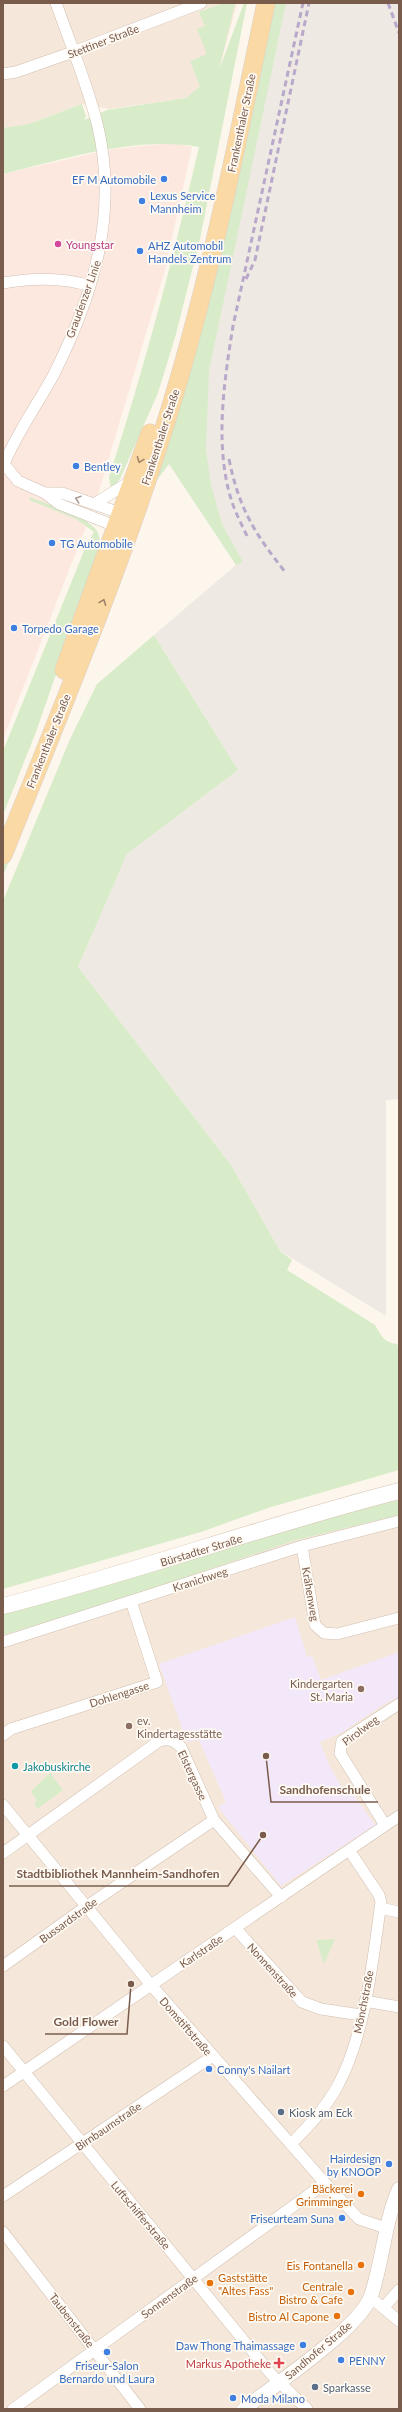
<svg xmlns="http://www.w3.org/2000/svg" width="402" height="2412" font-family="Lato,sans-serif">
	<style>
		.residential { fill: #f5e8da }
		.commercial { fill: #fde8e0 }
		.industrial { fill: #efe9e4 }
		.education { fill: #f3e8fa }
		.green { fill: #d8ecc9 }
		.lines { fill: none; stroke-linecap: round; stroke-linejoin: round }
		.minor-casing { stroke: #d1beb0; stroke-width: 12 }
		.tertiary-casing { stroke: #d1beb0; stroke-width: 15 }
		.secondary-casing { stroke: #d6c0b0; stroke-width: 17 }
		.primary-casing { stroke: #dad1cd; stroke-width: 19 }
		.minor { stroke: #fff; stroke-width: 11 }
		.tertiary { stroke: #fff; stroke-width: 14 }
		.secondary { stroke: #fff; stroke-width: 16 }
		.primary { stroke: #fbd9a5; stroke-width: 18 }
		.rail { stroke: #b9a8c9; stroke-width: 3; stroke-dasharray: 6 4; stroke-linecap: butt }
		.oneway { stroke: #a18267 }
		.oneway2 { stroke: #af9d94 }
		.shop-dot { fill: #3f7fe0; stroke: #fffaf3; stroke-width: 1.5 }
		.hotel-dot { fill: #d1479c; stroke: #fffaf3; stroke-width: 1.5 }
		.education-dot { fill: #8d6e63; stroke: #fffaf3; stroke-width: 1.5 }
		.culture-dot { fill: #0f9aa8; stroke: #fffaf3; stroke-width: 1.5 }
		.service-dot { fill: #5c6f8a; stroke: #fffaf3; stroke-width: 1.5 }
		.food-dot { fill: #e8710a; stroke: #fffaf3; stroke-width: 1.5 }
		.health-dot { fill: #e0444e; stroke: #fffaf3; stroke-width: 1.5 }
		.labels { text-anchor: middle; dominant-baseline: central; stroke-width: 3.5; stroke-linejoin: round; paint-order: stroke }
		.street-label { font-size: 11px; fill: #7a5c4d; stroke: #fffaf3 }
		.shop-label { font-size: 11px; fill: #366cbe; stroke: #fffaf3; text-anchor: start }
		.hotel-label { font-size: 11px; fill: #b23c85; stroke: #fffaf3; text-anchor: start }
		.education-label { font-size: 11px; fill: #785e54; stroke: #fffaf3; text-anchor: end }
		.culture-label { font-size: 11px; fill: #0d838f; stroke: #fffaf3; text-anchor: start }
		.service-label { font-size: 11px; fill: #4e5e75; stroke: #fffaf3; text-anchor: start }
		.food-label { font-size: 11px; fill: #c56008; stroke: #fffaf3; text-anchor: end }
		.health-label { font-size: 11px; fill: #be3a42; stroke: #fffaf3; text-anchor: end }
		.leader { fill: none; stroke: #7a5c4d; stroke-width: 1.5 }
		.callout-dot { fill: #7a5c4d; stroke: #fffaf3; stroke-width: 1.5 }
		.callout-label { font-size: 12px; text-anchor: middle; font-weight: bold; fill: #7a5c4d; stroke: #fffaf3; stroke-width: 3.5; stroke-linejoin: round; paint-order: stroke }
	</style>
	<rect width="100%" height="100%" fill="#fdf6ec"/>
	<path class="residential" d="M3,3H237L219,70L186,98L110,109L82,104L29,124L3,128Z
		M399,1511V2409H3V1619Z"/>
	<path class="commercial" d="M173,143L192,147L165,270L96,501L3,739V174L112,149Z"/>
	<path class="industrial" d="M284,3H399V1099L386,1100V1316L280,1251L231,1165L78,967L127,854L238,770L154,635L236,565L170,462Z"/>
	<path class="education" d="M295,1617L307,1657L312,1656L321,1680L399,1652V1697L386,1703L341,1733L320,1742L331,1769L343,1789L351,1791L375,1825L281,1886L218,1807L226,1802L199,1740L187,1742L159,1664Z"/>
	<path class="green" d="M224,3H235L219,70L200,86L190,61L207,54L197,29L205,26L199,12Z
		M244,3H247L200,239L176,334L158,393L120,479L111,490L109,477C144,369 173,259 199,147C134,136 66,159 3,174V128L29,124L82,104L86,116L84,120L107,110L186,98L219,70Z
		M272,3H286L209,371L206,449L211,485L222,524L243,562L236,565L169,464L154,484L111,606L3,876V866L112,593Z
		M30,497C47,504 87,516 97,531C102,539 98,550 96,559L36,732L3,815V751L86,546L94,532L76,519L29,500Z
		M154,635L238,770L127,854L78,967L231,1165L280,1251L292,1260L287,1270L375,1325C381,1335 384,1343 397,1344L399,1349V1470L268,1508L201,1532L3,1589V901L70,739L97,684Z
		M399,1500V1515L296,1540L118,1600L3,1635V1612L309,1522Z
		M50,1773L63,1790L37,1809L34,1803L37,1801L31,1791Z
		M335,1939L324,1964L316,1940Z"/>
	<g class="lines">
		<g class="minor-casing">
			<path id="minor" d="M56,3C70,43 87,83 97,123C119,212 94,294 54,374C38,404 17,432 4,464L18,481L45,493L59,504L115,526
				M3,74L16,72L73,52L201,3
				M3,283C32,278 62,277 90,286
				M45,493H62L120,513
				M94,504L131,481
				M302,1546L315,1625L324,1633L337,1634L399,1618
				M3,1642L302,1546L399,1521
				M3,1735L11,1729L157,1682L131,1601
				M3,1805L151,1985L325,2183L359,2219L386,2228
				M385,1825L340,1753L342,1741L399,1704
				M3,1853L159,1741C169,1738 173,1740 181,1747L214,1820L281,1897
				M380,1908L399,1912
				M235,1928L302,2002L321,2009L361,2015
				M3,1966L87,1906L214,1820
				M365,2001L399,2007
				M3,2046L271,2374L307,2409
				M3,2086L399,1816
				M291,2144C308,2127 325,2109 337,2087C365,2037 373,1959 381,1902L379,1895L349,1850
				M3,2196L213,2056
				M3,2232L140,2409
				M370,2297L399,2321
				M384,2307L399,2290
				M13,2409L325,2183"/>
		</g>
		<g class="tertiary-casing">
			<path id="tertiary" d="M244,2409C274,2385 359,2329 371,2296C383,2261 384,2223 399,2189"/>
		</g>
		<g class="secondary-casing">
			<path id="secondary" d="M3,1606C136,1572 266,1525 399,1491"/>
		</g>
		<g class="primary-casing">
			<path id="primary" d="M64,670L150,433
				M3,855C66,698 132,541 179,379C215,255 240,129 266,3"/>
		</g>
		<use href="#minor" class="minor"/>
		<use href="#tertiary" class="tertiary"/>
		<use href="#secondary" class="secondary"/>
		<use href="#primary" class="primary"/>
		<path class="rail" d="M388,3L399,33
			M246,279L255,260L309,3
			M229,459C239,509 255,534 286,573
			M247,536C242,525 236,514 232,502C214,447 224,382 233,326L303,3"/>
	</g>
	<defs><path id="oneway-chevron" d="M-2-3.5L2.5 0L-2 3.5" fill="none" stroke-width="1.6" stroke-linecap="round" stroke-linejoin="round"/></defs>
	<g class="oneway">
		<use href="#oneway-chevron" transform="translate(140 460) rotate(111)"/>
		<use href="#oneway-chevron" transform="translate(103 602) rotate(-69)"/>
	</g>
	<use class="oneway2" href="#oneway-chevron" transform="translate(78 499) rotate(-162)"/>
	<g class="shop-dot">
		<circle cx="164" cy="179" r="4"/>
		<circle cx="142" cy="201" r="4"/>
		<circle cx="140" cy="251" r="4"/>
		<circle cx="76" cy="466" r="4"/>
		<circle cx="52" cy="543" r="4"/>
		<circle cx="14" cy="628" r="4"/>
		<circle cx="209" cy="2069" r="4"/>
		<circle cx="389" cy="2164" r="4"/>
		<circle cx="342" cy="2218" r="4"/>
		<circle cx="303" cy="2345" r="4"/>
		<circle cx="107" cy="2352" r="4"/>
		<circle cx="341" cy="2360" r="4"/>
		<circle cx="233" cy="2398" r="4"/>
	</g>
	<circle class="hotel-dot" cx="58" cy="244" r="4"/>
	<g class="education-dot">
		<circle cx="361" cy="1689" r="4"/>
		<circle cx="129" cy="1726" r="4"/>
	</g>
	<circle class="culture-dot" cx="15" cy="1766" r="4"/>
	<g class="service-dot">
		<circle cx="281" cy="2112" r="4"/>
		<circle cx="315" cy="2387" r="4"/>
	</g>
	<g class="food-dot">
		<circle cx="361" cy="2194" r="4"/>
		<circle cx="361" cy="2265" r="4"/>
		<circle cx="210" cy="2283" r="4"/>
		<circle cx="351" cy="2292" r="4"/>
		<circle cx="337" cy="2316" r="4"/>
	</g>
	<path class="health-dot" d="M277 2357h4v4h4v4h-4v4h-4v-4h-4v-4h4z"/>
	<g class="labels">
		<g class="street-label">
			<text transform="translate(103 41) rotate(-21)">Stettiner Straße</text>
			<text transform="translate(241 123) rotate(-78)">Frankenthaler Straße</text>
			<text transform="translate(83 299) rotate(-70)">Graudenzer Linie</text>
			<text transform="translate(160 437) rotate(-72)">Frankenthaler Straße</text>
			<text transform="translate(48 741) rotate(-68)">Frankenthaler Straße</text>
			<text transform="translate(201 1550) rotate(-17)">Bürstadter Straße</text>
			<text transform="translate(200 1579) rotate(-18)">Kranichweg</text>
			<text transform="translate(311 1594) rotate(80)">Krähenweg</text>
			<text transform="translate(119 1694) rotate(-18)">Dohlengasse</text>
			<text transform="translate(360 1730) rotate(-37)">Pirolweg</text>
			<text transform="translate(193 1775) rotate(65)">Elstergasse</text>
			<text transform="translate(68 1920) rotate(-36)">Bussardstraße</text>
			<text transform="translate(201 1951) rotate(-34)">Karlstraße</text>
			<text transform="translate(273 1970) rotate(48)">Nonnenstraße</text>
			<text transform="translate(363 2002) rotate(-79)">Mönchstraße</text>
			<text transform="translate(186 2026) rotate(49)">Domstiftstraße</text>
			<text transform="translate(108 2126) rotate(-34)">Birnbaumstraße</text>
			<text transform="translate(141 2215) rotate(50)">Luftschifferstraße</text>
			<text transform="translate(169 2296) rotate(-36)">Sonnenstraße</text>
			<text transform="translate(72 2320) rotate(52)">Taubenstraße</text>
			<text transform="translate(318 2350) rotate(-40)">Sandhofer Straße</text>
		</g>
		<g class="shop-label">
			<text x="156" y="179" text-anchor="end">EF M Automobile</text>
			<text x="150" y="195">Lexus Service<tspan x="150" dy="13">Mannheim</tspan></text>
			<text x="148" y="245">AHZ Automobil<tspan x="148" dy="13">Handels Zentrum</tspan></text>
			<text x="84" y="466">Bentley</text>
			<text x="60" y="543">TG Automobile</text>
			<text x="22" y="628">Torpedo Garage</text>
			<text x="217" y="2069">Conny's Nailart</text>
			<text x="381" y="2158" text-anchor="end">Hairdesign<tspan x="381" dy="13">by KNOOP</tspan></text>
			<text x="334" y="2218" text-anchor="end">Friseurteam Suna</text>
			<text x="295" y="2345" text-anchor="end">Daw Thong Thaimassage</text>
			<text x="349" y="2360">PENNY</text>
			<text x="107" y="2365" text-anchor="middle">Friseur-Salon<tspan x="107" dy="13">Bernardo und Laura</tspan></text>
			<text x="241" y="2398">Moda Milano</text>
		</g>
		<g class="hotel-label">
			<text x="66" y="244">Youngstar</text>
		</g>
		<g class="education-label">
			<text x="353" y="1683">Kindergarten<tspan x="353" dy="13">St. Maria</tspan></text>
			<text x="137" y="1720" text-anchor="start">ev.<tspan x="137" dy="13">Kindertagesstätte</tspan></text>
		</g>
		<g class="culture-label">
			<text x="23" y="1766">Jakobuskirche</text>
		</g>
		<g class="service-label">
			<text x="289" y="2112">Kiosk am Eck</text>
			<text x="323" y="2387">Sparkasse</text>
		</g>
		<g class="food-label">
			<text x="353" y="2188">Bäckerei<tspan x="353" dy="13">Grimminger</tspan></text>
			<text x="353" y="2265">Eis Fontanella</text>
			<text x="218" y="2277" text-anchor="start">Gaststätte<tspan x="218" dy="13">"Altes Fass"</tspan></text>
			<text x="343" y="2286">Centrale<tspan x="343" dy="13">Bistro &amp; Cafe</tspan></text>
			<text x="329" y="2316">Bistro Al Capone</text>
		</g>
		<g class="health-label">
			<text x="271" y="2363">Markus Apotheke</text>
		</g>
	</g>
	<path class="leader" d="M266 1756L271 1802H378M263 1835L228 1886H9M131 1984L127 2034H45"/>
	<g class="callout-dot">
		<circle cx="266" cy="1756" r="4"/>
		<circle cx="263" cy="1835" r="4"/>
		<circle cx="131" cy="1984" r="4"/>
	</g>
	<g class="callout-label">
		<text x="325" y="1794">Sandhofenschule</text>
		<text x="118" y="1878">Stadtbibliothek Mannheim-Sandhofen</text>
		<text x="86" y="2026">Gold Flower</text>
	</g>
	<rect width="402" height="2412" fill="none" stroke="#7a5c4d" stroke-width="8"/>
</svg>
